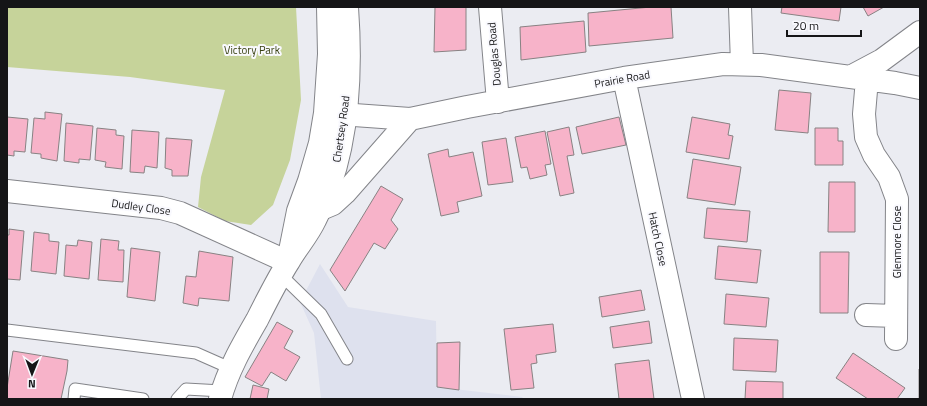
<svg xmlns="http://www.w3.org/2000/svg" width="927" height="406" font-family="'Titillium Web',sans-serif">
	<style>
		.built { fill: #dee1ee }
		.green { fill: #c6d39a }
		.building { fill: #f7b3c9; stroke: #888283 }
		.lines { fill: none; stroke-linecap: round; stroke-linejoin: round }
		.service-casing { stroke: #838489; stroke-width: 13 }
		.minor-casing { stroke: #838489; stroke-width: 24 }
		.primary-casing { stroke: #838489; stroke-width: 24 }
		.service { stroke: #fff; stroke-width: 11 }
		.minor { stroke: #fff; stroke-width: 22 }
		.primary { stroke: #fff; stroke-width: 22 }
		.labels { text-anchor: middle; dominant-baseline: central; stroke-width: 4; stroke-linejoin: round; paint-order: stroke }
		.park-label { font-size: 11px; fill: #384011; stroke: #f9f9fe }
		.street-label { font-size: 11px; fill: #151517; stroke: #f9f9fe }
	</style>
	<rect width="100%" height="100%" fill="#ebecf2"/>
	<path class="built" d="M320,264L348,307L436,321L437,387L522,397L524,399H321L314,333L300,302Z"/>
	<path class="green" d="M7,7H296L301,100L290,160L273,205L251,225L225,221L198,207L201,177L225,90L130,77L7,67Z"/>
	<path class="building" d="M435,7H466V50L434,52Z
		M651,7H671L673,38L589,46L588,13Z
		M782,7H841L839,21L781,13Z
		M863,7H884L868,16Z
		M584,21L586,52L521,60L520,27Z
		M779,90L811,93L808,133L775,130Z
		M45,112L62,114L57,161L41,158V154L31,153L34,118L45,119Z
		M7,117L28,119L25,152L14,151V156L7,155Z
		M619,117L626,145L582,154L576,127Z
		M692,117L730,124L728,135L733,136L729,159L686,152Z
		M66,123L93,126L90,160L79,159V163L64,161Z
		M569,127L574,155L567,156L574,193L560,196L547,132Z
		M97,128L116,130V135L124,136L122,169L105,167L106,162L95,160Z
		M815,128H838V141H843V165H815Z
		M132,130L159,132L157,168L145,166L144,173L130,172Z
		M545,131L551,164L545,165L547,175L530,179L527,167L521,168L515,137Z
		M166,138L192,140L188,176H172V170L165,168Z
		M506,138L513,182L488,185L482,142Z
		M448,149L449,157L473,152L482,196L457,202L459,212L441,216L428,154Z
		M693,159L741,167L735,205L687,198Z
		M829,182H855V232H828Z
		M381,186L403,199L391,220L398,229L385,249L374,243L345,291L330,270Z
		M707,208L750,211L747,242L704,238Z
		M9,229L24,231L20,280L7,279V235H9Z
		M34,232L49,234V241L59,242L56,274L31,271Z
		M101,239L119,241L118,250H124L123,282L98,280Z
		M78,240L92,242L89,279L64,276L66,245L77,246Z
		M718,246L761,250L757,283L715,279Z
		M131,248L160,252L155,301L127,297Z
		M199,251L233,257L229,301L199,298L198,306L183,303L186,276L196,277Z
		M820,252H849L848,313H820Z
		M641,290L645,310L602,317L599,297Z
		M726,294L769,298L766,327L724,324Z
		M649,321L652,343L613,348L610,327Z
		M277,322L293,331L284,348L300,357L286,381L271,372L262,386L245,377Z
		M553,324L556,352L536,355L537,363L531,364L534,388L511,390L504,329Z
		M734,338L778,340L776,372L733,370Z
		M460,342L459,390L437,387V343Z
		M13,351L68,360L67,371L61,399H7V388Z
		M853,353L905,388L897,399H868L836,378Z
		M649,360L654,399H619L615,364Z
		M919,369H920V399H919Z
		M746,381L783,382V399H745Z
		M253,385L269,389L267,399H250Z"/>
	<g class="lines">
		<g class="service-casing">
			<path id="service" d="M281,275L321,314L347,359
				M7,330L196,353L230,368
				M74,399L75,389L143,399
				M177,399L186,389L222,391"/>
		</g>
		<g class="minor-casing">
			<path id="minor" d="M490,7L498,102
				M740,7L742,64
				M850,77L882,60L920,32
				M624,78L693,399
				M867,79L864,114L866,137L874,155L889,177L897,199L896,339
				M326,113L410,119L467,107L624,78L723,64L761,65L895,83L920,88
				M7,191L161,208L180,213L288,262
				M321,209L333,204L345,193L410,119
				M866,315L896,316"/>
		</g>
		<g class="primary-casing">
			<path id="primary" d="M290,251L298,211L309,181L320,143L325,113L329,54L328,7
				M220,399C228,370 242,346 257,320C267,300 277,280 289,261C297,247 308,235 315,220C348,158 352,76 347,7"/>
		</g>
		<use href="#service" class="service"/>
		<use href="#minor" class="minor"/>
		<use href="#primary" class="primary"/>
	</g>
	<g class="labels">
		<g class="park-label">
			<text x="252" y="50">Victory Park</text>
		</g>
		<g class="street-label">
			<text transform="translate(494 54) rotate(-95)">Douglas Road</text>
			<text transform="translate(622 79) rotate(-10)">Prairie Road</text>
			<text transform="translate(341 129) rotate(-82)">Chertsey Road</text>
			<text transform="translate(141 207) rotate(8)">Dudley Close</text>
			<text transform="translate(658 239) rotate(78)">Hatch Close</text>
			<text transform="translate(897 242) rotate(-90)">Glenmore Close</text>
		</g>
	</g>
	<rect width="927" height="406" fill="none" stroke="#151517" stroke-width="16"/>
	<g transform="translate(32 374) rotate(181)" stroke="#f9f9fe" stroke-width="3" paint-order="stroke">
	<path d="M0-3L7 15L0 10L-7 15Z" fill="#151517"/>
	<text y="-6" font-size="11" font-weight="bold" text-anchor="middle" fill="#151517">N</text>
	</g>
	<path d="M787 30v6h74v-6" fill="none" stroke="#151517" stroke-width="2"/>
	<text x="793" y="30" font-size="12" fill="#151517" stroke="#f9f9fe" stroke-width="3" paint-order="stroke">20 m</text>
</svg>
